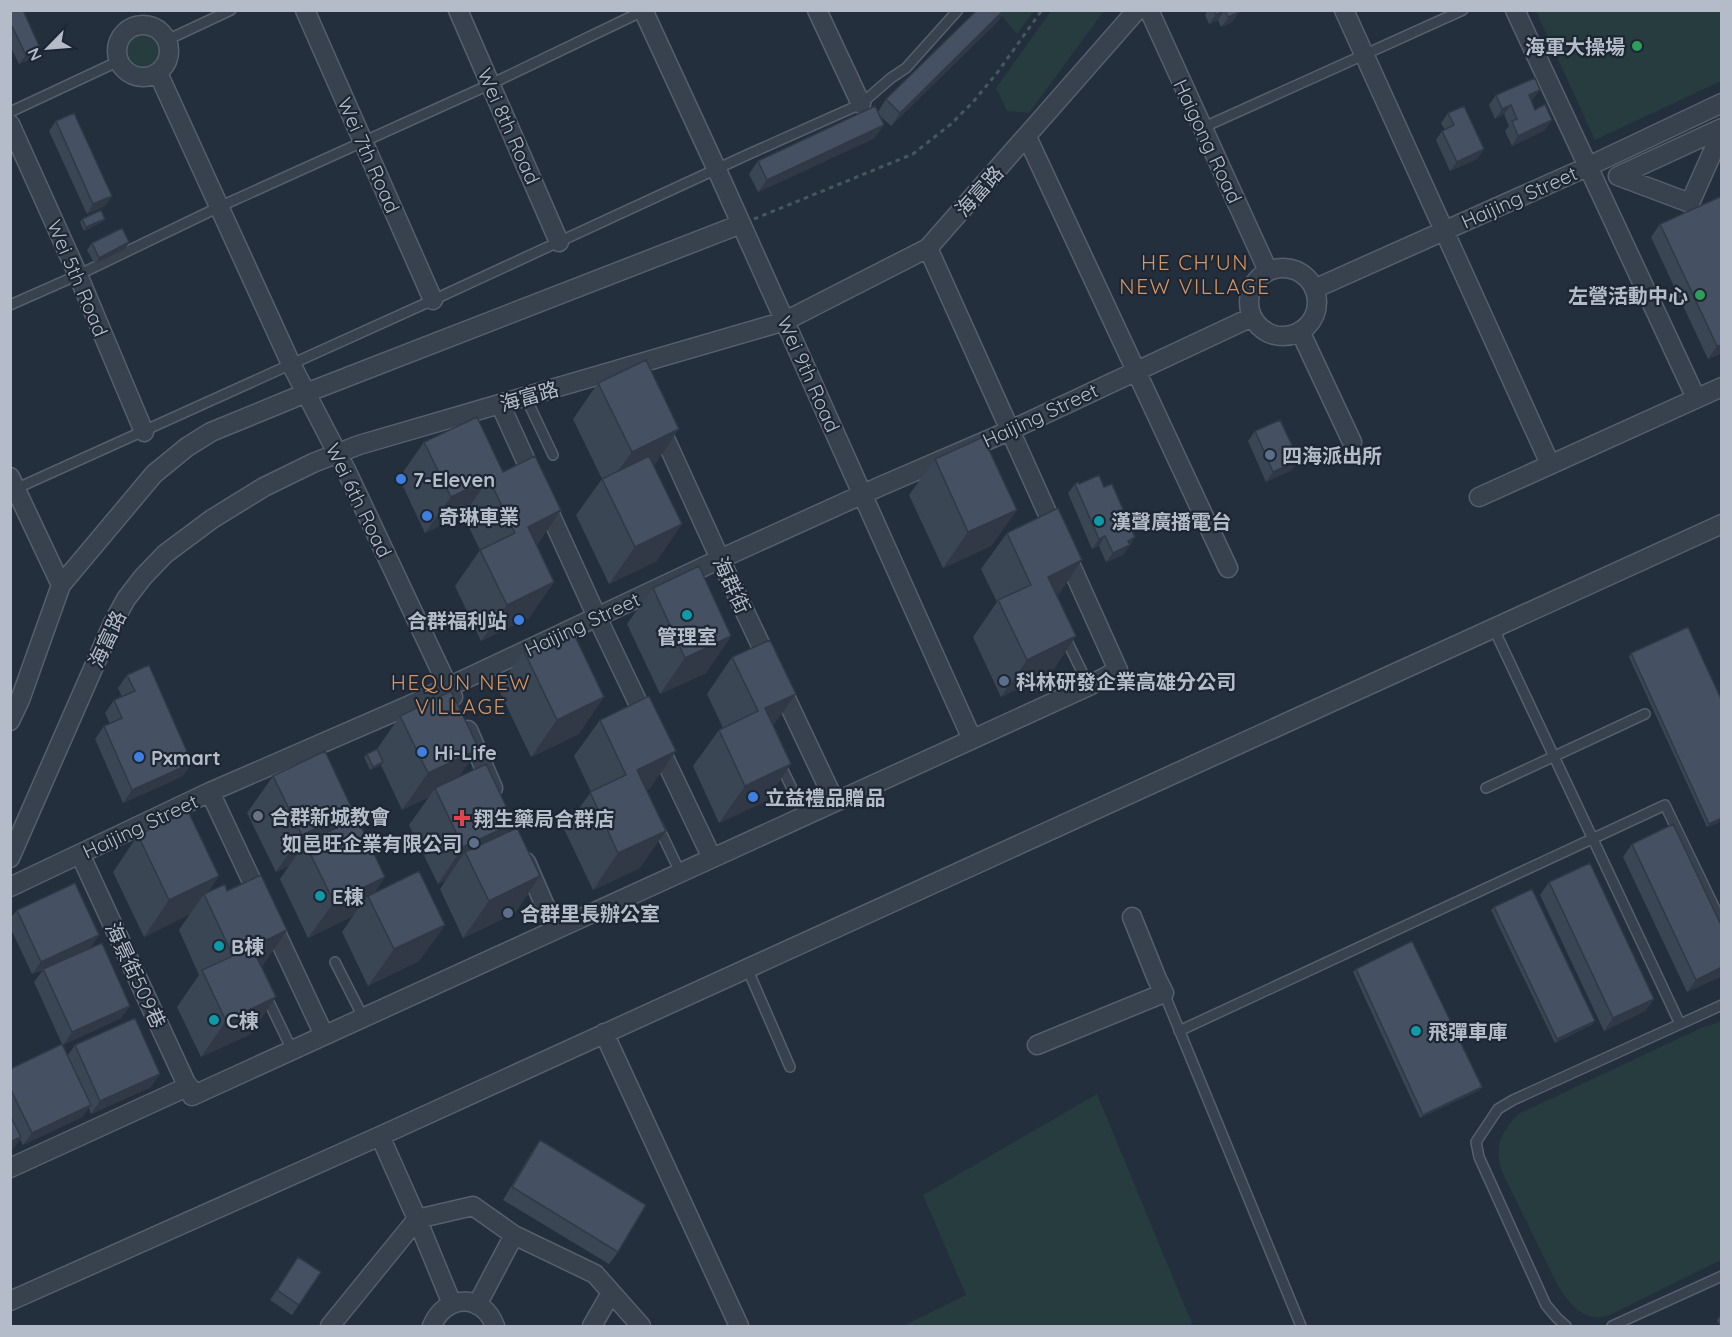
<svg xmlns="http://www.w3.org/2000/svg" width="1732" height="1337" font-family="Quicksand,'Noto Sans TC',sans-serif">
	<style>
		.green { fill: #263c3f }
		.lines { fill: none; stroke-linecap: round; stroke-linejoin: round }
		.lane-casing { stroke: #565f6c; stroke-width: 12 }
		.street-casing { stroke: #565f6c; stroke-width: 21 }
		.path { stroke: #44595c; stroke-width: 3; stroke-dasharray: 4.5 4.5; stroke-linecap: butt }
		.lane { stroke: #38414e; stroke-width: 9 }
		.street { stroke: #38414e; stroke-width: 18 }
		.wall { fill: #3b4654 }
		.shaded-wall { fill: #303945 }
		.building { fill: #455162; stroke: #303945; stroke-width: 1.5 }
		.leisure-dot { fill: #2e9e5b; stroke: #1d2633; stroke-width: 2 }
		.service-dot { fill: #5c6f8a; stroke: #1d2633; stroke-width: 2 }
		.shop-dot { fill: #3f7fe0; stroke: #1d2633; stroke-width: 2 }
		.culture-dot { fill: #0f9aa8; stroke: #1d2633; stroke-width: 2 }
		.worship-dot { fill: #6b7280; stroke: #1d2633; stroke-width: 2 }
		.health-dot { fill: #e0444e; stroke: #1d2633; stroke-width: 2 }
		.labels { text-anchor: middle; dominant-baseline: central; stroke-width: 4.5; stroke-linejoin: round; paint-order: stroke }
		.poi-label { font-size: 20px; font-weight: bold; fill: #b4bcc9; stroke: #1d2633; text-anchor: start }
		.street-label { font-size: 20px; fill: #b4bcc9; stroke: #1d2633 }
		.neighbourhood-label { font-size: 21px; letter-spacing: 1.5px; fill: #d59563; stroke: #1d2633 }
	</style>
	<rect width="100%" height="100%" fill="#242f3e"/>
	<path class="green" d="M998,11H1034L1017,34Z
		M1051,11H1104L1029,113L1007,111L996,88Z
		M1536,11H1721V81L1595,140Z
		M120 50a23 23 0 1 1 46 0a23 23 0 1 1-46 0Z
		M1720,1022H1722L1721,1260L1610,1315C1605,1316 1599,1318 1595,1317C1578,1315 1566,1299 1558,1286L1503,1174C1493,1147 1500,1134 1518,1114L1701,1028Z
		M1097,1094L1193,1326H903L966,1295L923,1195Z"/>
	<g class="lines">
		<g class="lane-casing">
			<path id="lane" d="M167,40L231,10
				M10,112L119,61
				M1202,128L1463,10
				M10,305L78,275L219,207L491,84L645,10
				M526,398L553,455
				M13,490L433,300L749,154L861,104L891,78L906,68L958,10
				M1493,627L1680,1024
				M1065,637L1089,686
				M780,764L805,815
				M1486,788L1645,714
				M658,826L680,872
				M335,962L363,1017
				M747,968L790,1067
				M1164,993L1301,1326
				M268,1000L292,1050
				M1179,1031L1665,805L1722,923
				M1566,1326L1557,1318L1546,1305L1479,1157L1476,1142L1498,1109L1513,1100L1722,1005
				M1612,1326L1722,1276"/>
		</g>
		<g class="street-casing">
			<path id="street" d="M305,10L433,300
				M458,10L559,242
				M643,10L717,170L972,739
				M817,10L861,104
				M1149,10L1268,271
				M1344,10L1550,464
				M1515,10L1696,398
				M117 51a26 26 0 1 1 52 0a26 26 0 1 1-52 0Z
				M158,73L291,364L347,472L453,697
				M10,124L78,275L144,432
				M1722,128L1618,176L1690,203L1722,131
				M1027,137L1228,568
				M1249 302a34 34 0 1 1 68 0a34 34 0 1 1-68 0Z
				M1314,289L1587,167L1722,103
				M1300,331L1352,442
				M500,404L597,617L712,858
				M658,423L720,559L835,802
				M10,477L61,585
				M1479,497L1722,387
				M10,721L20,700L61,585L154,474L187,447L211,432L306,393L741,224
				M468,730L493,788
				M210,792L324,1035
				M80,854L192,1096L1089,686L1118,670L928,248
				M10,858L113,623L126,599L143,577L165,554L212,519L264,487L313,463L359,445L785,321L928,248L1137,10
				M526,862L555,929
				M10,887L210,792L410,705L720,559L881,486L1011,430L1252,317
				M604,1033L739,1326
				M1037,1045L1164,993L1157,979L1132,917
				M380,1136L417,1219L452,1304
				M10,1168L189,1086
				M10,1301L380,1136L1722,524
				M477,1305L514,1235
				M330,1326L417,1219L473,1206L514,1235L595,1274L641,1326
				M432,1326C445,1294 483,1293 495,1326
				M592,1326L611,1293"/>
		</g>
		<path class="path" d="M754,219L913,154L951,124L973,102L997,73L1042,10"/>
		<use href="#lane" class="lane"/>
		<use href="#street" class="street"/>
	</g>
	<path class="wall" d="M10,10L40,48L33,58L19,64L10,46Z
		M977,10H1005L998,21L891,126L878,114L875,138L758,192L749,174L758,161L878,112L886,99Z
		M1208,10H1243L1238,13L1232,22L1221,27L1218,20L1209,24L1205,15Z
		M1540,90L1531,101L1545,130L1512,146L1505,131L1509,126L1504,114L1495,119L1489,105L1496,95Z
		M1448,113L1484,149L1477,159L1450,171L1436,140L1442,131L1445,130L1441,123Z
		M56,121L112,196L105,206L87,214L49,131Z
		M1722,196V353L1708,359L1651,237L1660,224Z
		M82,219H105L102,222L84,231L80,222Z
		M129,242L125,249L95,264L87,250L92,243Z
		M598,383L654,465L657,561L609,584L576,515L602,479L573,419Z
		M477,417L554,582L529,618L481,641L455,586L480,550L463,515L425,533L399,478L424,442Z
		M1255,431L1299,460L1292,470L1266,482L1248,441Z
		M935,459L1017,510L991,546L943,568L909,495Z
		M1075,484L1104,487L1135,537L1123,555L1106,562L1099,546L1092,549L1068,493Z
		M1007,533L1082,560L1057,596L1076,636L1051,673L1001,697L973,637L997,602L981,569Z
		M653,588L731,636L706,673L660,694L627,624Z
		M524,651L579,734L531,757L498,688Z
		M1631,653L1722,701V821L1707,827L1629,657Z
		M732,657L791,764L766,801L719,823L693,766L719,730L723,728L707,694Z
		M127,675L183,776L123,803L95,739L104,726L110,724L105,713L114,700L122,697L118,688Z
		M400,716L460,776L514,823L508,832L540,876L515,913L463,938L440,889L446,880L438,884L409,825L429,797L402,810L381,765L370,770L364,757L367,754L377,749Z
		M600,720L676,751L650,788L646,790L640,868L593,890L564,829L591,792L574,756Z
		M273,776L344,824L385,877L374,893L445,925L419,961L368,986L342,932L353,916L308,938L280,879L289,866L276,872L247,813Z
		M138,835L219,876L208,892L262,967L251,1034L201,1057L177,1007L199,975L179,930L190,914L144,937L113,872Z
		M1632,844L1722,976L1687,992L1623,857Z
		M1549,882L1654,999L1645,1011L1604,1031L1540,895Z
		M1494,907L1593,1024L1555,1043L1491,910Z
		M17,910L99,935L90,948L121,1018L63,1045L68,1055L75,1045L151,1087L91,1114L89,1108L82,1117L23,1145L20,1139L12,1150L10,1151V1069L62,1044L34,982L43,970L32,974L10,927V919Z
		M1356,969L1480,1090L1420,1118L1353,972Z
		M540,1140L618,1252L609,1264L503,1200L531,1153Z
		M298,1257L321,1272L292,1315L270,1300Z
		M1722,1314V1326H1720L1717,1320Z"/>
	<path class="shaded-wall" d="M1004,10H1005L998,21L891,126L900,113Z
		M1225,10L1218,20L1209,24L1216,15Z
		M1235,10H1243L1238,13L1232,22L1221,27Z
		M40,48L33,58L19,64L26,55Z
		M1540,90L1533,100L1522,105L1529,95Z
		M1511,105L1504,114L1495,119L1502,109Z
		M1552,120L1545,130L1512,146L1518,136Z
		M884,125L875,138L758,192L767,180Z
		M1484,149L1477,159L1450,171L1457,162Z
		M112,196L105,206L87,214L93,204Z
		M105,219L102,222L84,231L86,227Z
		M129,242L125,249L95,264L99,258Z
		M1722,345V353L1708,359L1717,346Z
		M679,429L654,466L606,488L632,452Z
		M1299,460L1292,470L1266,482L1273,472Z
		M489,479L463,515L425,533L451,497Z
		M561,510L536,547L528,527Z
		M1017,510L991,546L943,568L968,532Z
		M682,524L657,561L609,584L635,547Z
		M1105,536L1099,546L1092,549L1099,539Z
		M1135,537L1123,555L1106,562L1113,553L1128,541Z
		M1082,560L1057,597L1048,577Z
		M554,582L529,618L481,641L507,605Z
		M731,636L706,673L660,694L685,658Z
		M1076,636L1051,673L1001,697L1027,660Z
		M796,694L770,730L765,708Z
		M604,697L579,734L531,757L557,720Z
		M479,749L453,785L435,788L429,797L402,810L428,773Z
		M676,751L650,788L611,806L637,770Z
		M383,762L381,765L370,770L373,767Z
		M192,763L183,776L123,803L132,790Z
		M791,764L766,801L719,823L745,786Z
		M353,811L328,847L305,843L289,866L276,872L302,835Z
		M1722,818V821L1707,827L1709,824Z
		M514,823L489,859L465,852L446,880L438,884L463,847Z
		M666,831L640,868L593,890L618,853Z
		M219,876L205,896L204,894L190,914L144,937L169,900Z
		M540,876L515,913L463,938L489,901Z
		M385,877L369,899L368,896L353,916L308,938L334,902Z
		M445,925L419,961L368,986L394,949Z
		M287,930L262,967L252,947Z
		M99,935L90,948L32,974L41,962Z
		M1722,967V976L1687,992L1696,980Z
		M276,997L251,1034L201,1057L226,1021Z
		M1654,999L1645,1011L1604,1031L1613,1018Z
		M130,1006L121,1018L63,1045L72,1032Z
		M1595,1021L1593,1024L1555,1043L1557,1039Z
		M160,1074L151,1087L91,1114L100,1101Z
		M1482,1087L1480,1090L1420,1118L1423,1115Z
		M91,1105L82,1117L23,1145L32,1133Z
		M21,1137L12,1150L10,1151V1142Z"/>
	<path class="building" d="M10,10H23L40,48L26,55L10,22Z
		M977,10H1004L900,113L886,99Z
		M1214,10H1224L1216,15Z
		M1225,10H1238L1239,12L1228,17Z
		M1535,78L1540,90L1529,95L1535,110L1545,104L1552,120L1518,136L1512,121L1517,119L1511,105L1502,109L1496,95Z
		M875,106L884,125L767,180L758,161Z
		M1464,106L1484,149L1457,162L1442,131L1454,125L1448,113Z
		M74,113L112,196L93,204L56,121Z
		M1722,196V345L1717,346L1660,224Z
		M101,210L105,219L86,227L82,219Z
		M122,228L129,242L99,258L92,243Z
		M646,360L679,429L632,452L598,383Z
		M477,417L503,472L535,456L561,510L528,527L554,582L507,605L480,550L515,533L489,479L451,497L424,442Z
		M1280,420L1299,460L1273,472L1255,431Z
		M983,437L1017,510L968,532L935,459Z
		M649,456L682,524L635,547L602,479Z
		M1099,475L1104,487L1112,484L1135,537L1128,541L1130,545L1113,553L1105,536L1099,539L1075,484L1078,482L1079,484Z
		M1058,508L1082,560L1048,577L1076,636L1027,660L998,600L1031,585L1007,533Z
		M699,566L731,636L685,658L653,588Z
		M1688,627L1722,701V818L1709,824L1631,653Z
		M571,628L604,697L557,720L524,651Z
		M770,640L796,694L765,708L791,764L745,786L719,730L758,711L732,657Z
		M149,665L192,763L132,790L104,726L122,718L114,700L135,691L127,675Z
		M451,691L479,749L428,773L400,716Z
		M649,696L676,751L637,770L666,831L618,853L590,792L626,775L600,720Z
		M377,749L383,762L373,767L367,754Z
		M325,751L353,811L302,835L273,776Z
		M486,764L514,823L463,847L435,788Z
		M188,811L219,876L169,900L138,835Z
		M357,818L385,877L334,902L305,843Z
		M1673,824L1722,927V967L1696,980L1632,844Z
		M517,828L540,876L489,901L465,852Z
		M1590,863L1654,999L1613,1018L1549,882Z
		M419,871L445,925L394,949L368,896Z
		M261,875L287,930L252,947L276,997L226,1021L202,970L233,956L204,894L225,884L227,891Z
		M75,883L99,935L41,962L17,910Z
		M1532,889L1595,1021L1557,1039L1494,907Z
		M1412,941L1482,1087L1423,1115L1356,969Z
		M102,943L130,1006L72,1032L43,969Z
		M135,1018L160,1074L100,1101L75,1045Z
		M62,1044L91,1105L32,1133L10,1088V1069Z
		M10,1115L21,1137L10,1142Z
		M540,1140L646,1205L618,1252L512,1187Z
		M298,1257L321,1272L299,1305L277,1290Z"/>
	<g class="leisure-dot">
		<circle cx="1637" cy="46" r="6"/>
		<circle cx="1700" cy="295" r="6"/>
	</g>
	<g class="service-dot">
		<circle cx="1270" cy="455" r="6"/>
		<circle cx="1004" cy="681" r="6"/>
		<circle cx="474" cy="843" r="6"/>
		<circle cx="508" cy="913" r="6"/>
	</g>
	<g class="shop-dot">
		<circle cx="401" cy="479" r="6"/>
		<circle cx="427" cy="516" r="6"/>
		<circle cx="519" cy="620" r="6"/>
		<circle cx="422" cy="752" r="6"/>
		<circle cx="139" cy="757" r="6"/>
		<circle cx="753" cy="797" r="6"/>
	</g>
	<g class="culture-dot">
		<circle cx="1099" cy="521" r="6"/>
		<circle cx="687" cy="615" r="6"/>
		<circle cx="320" cy="896" r="6"/>
		<circle cx="219" cy="946" r="6"/>
		<circle cx="214" cy="1020" r="6"/>
		<circle cx="1416" cy="1031" r="6"/>
	</g>
	<circle class="worship-dot" cx="258" cy="816" r="6"/>
	<path class="health-dot" d="M459 809h6v6h6v6h-6v6h-6v-6h-6v-6h6z"/>
	<g class="labels">
		<g class="poi-label">
			<text x="1625" y="46" text-anchor="end">海軍大操場</text>
			<text x="1688" y="295" text-anchor="end">左營活動中心</text>
			<text x="1282" y="455">四海派出所</text>
			<text x="413" y="479">7-Eleven</text>
			<text x="439" y="516">奇琳車業</text>
			<text x="1111" y="521">漢聲廣播電台</text>
			<text x="507" y="620" text-anchor="end">合群福利站</text>
			<text x="687" y="636" text-anchor="middle">管理室</text>
			<text x="1016" y="681">科林研發企業高雄分公司</text>
			<text x="434" y="752">Hi-Life</text>
			<text x="151" y="757">Pxmart</text>
			<text x="765" y="797">立益禮品贈品</text>
			<text x="270" y="816">合群新城教會</text>
			<text x="474" y="818">翔生藥局合群店</text>
			<text x="462" y="843" text-anchor="end">如邑旺企業有限公司</text>
			<text x="332" y="896">E棟</text>
			<text x="520" y="913">合群里長辦公室</text>
			<text x="231" y="946">B棟</text>
			<text x="226" y="1020">C棟</text>
			<text x="1428" y="1031">飛彈車庫</text>
		</g>
		<g class="street-label">
			<text transform="translate(509 126) rotate(66)">Wei 8th Road</text>
			<text transform="translate(1208 141) rotate(65)">Haigong Road</text>
			<text transform="translate(369 155) rotate(66)">Wei 7th Road</text>
			<text transform="translate(979 191) rotate(-48)">海富路</text>
			<text transform="translate(1519 197) rotate(-24)">Haijing Street</text>
			<text transform="translate(78 278) rotate(67)">Wei 5th Road</text>
			<text transform="translate(809 374) rotate(66)">Wei 9th Road</text>
			<text transform="translate(529 396) rotate(-16)">海富路</text>
			<text transform="translate(1040 415) rotate(-25)">Haijing Street</text>
			<text transform="translate(359 500) rotate(64)">Wei 6th Road</text>
			<text transform="translate(732 585) rotate(65)">海群街</text>
			<text transform="translate(582 624) rotate(-25)">Haijing Street</text>
			<text transform="translate(107 639) rotate(-65)">海富路</text>
			<text transform="translate(140 826) rotate(-25)">Haijing Street</text>
			<text transform="translate(136 975) rotate(65)">海景街509巷</text>
		</g>
		<g class="neighbourhood-label">
			<text x="1195" y="262">HE CH'UN<tspan x="1195" dy="24">NEW VILLAGE</tspan></text>
			<text x="461" y="682">HEQUN NEW<tspan x="461" dy="24">VILLAGE</tspan></text>
		</g>
	</g>
	<rect width="1732" height="1337" fill="none" stroke="#b4bcc9" stroke-width="24"/>
	<g transform="translate(48 48) rotate(245)" stroke="#1d2633" stroke-width="4.5" paint-order="stroke">
	<path d="M0-4.5L10 22L0 15L-10 22Z" fill="#b4bcc9"/>
	<text y="-9" font-size="16" font-weight="bold" text-anchor="middle" fill="#b4bcc9">N</text>
	</g>
</svg>
